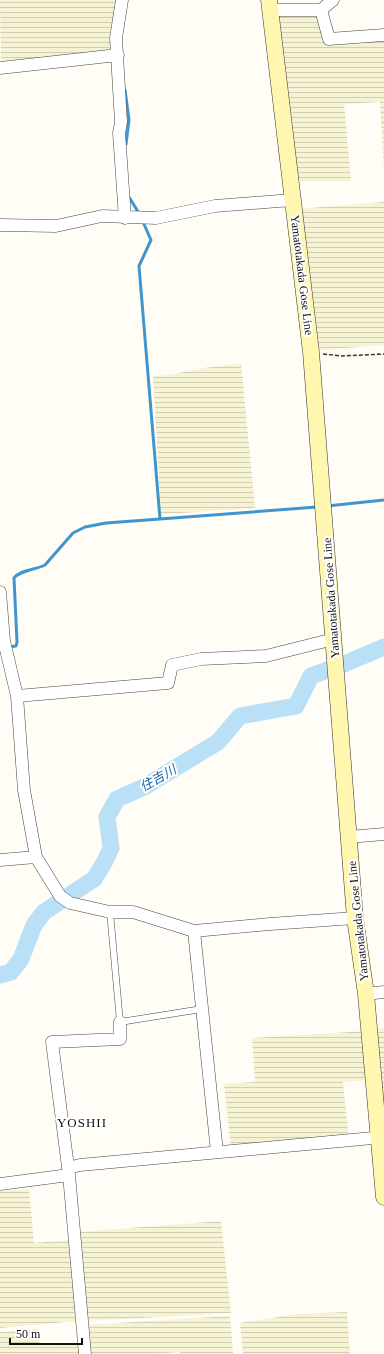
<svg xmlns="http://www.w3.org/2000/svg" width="384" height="1354" font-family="'Times New Roman','Noto Sans JP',serif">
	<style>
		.farmland { fill: url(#farmland-rules) }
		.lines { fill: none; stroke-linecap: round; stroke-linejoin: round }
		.stream { stroke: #3f96cf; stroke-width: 3 }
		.river { stroke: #b9e0f7; stroke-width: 17 }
		.service-casing { stroke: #444; stroke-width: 7 }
		.minor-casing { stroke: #444; stroke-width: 13 }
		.secondary-casing { stroke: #333; stroke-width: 17 }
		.path { stroke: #333; stroke-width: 1.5; stroke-dasharray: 4 2; stroke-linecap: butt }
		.service { stroke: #fff; stroke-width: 6 }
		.minor { stroke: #fff; stroke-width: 12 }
		.secondary { stroke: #fff6b0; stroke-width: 16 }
		.labels { text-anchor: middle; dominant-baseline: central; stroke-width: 4; stroke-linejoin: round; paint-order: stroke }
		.street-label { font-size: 12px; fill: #111; stroke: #fff }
		.water-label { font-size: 13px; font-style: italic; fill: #1768a6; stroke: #fff }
		.neighbourhood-label { font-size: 13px; letter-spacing: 1px; fill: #111; stroke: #fff }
	</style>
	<defs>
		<pattern id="farmland-rules" width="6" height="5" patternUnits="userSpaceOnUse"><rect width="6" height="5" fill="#f6f3d4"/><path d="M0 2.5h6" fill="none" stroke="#d2cfb5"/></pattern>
	</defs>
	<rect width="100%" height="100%" fill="#fffdf5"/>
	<path class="farmland" d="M0,0H120L116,54L1,65Z
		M318,12L337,40L384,36V168L380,102L344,104L351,181H297L279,15Z
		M384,202V345L319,350L299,209Z
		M241,363L255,508L166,514L161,513L153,376L168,375L205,368Z
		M384,1028V1132L375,1029Z
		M366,1031L370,1080L343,1082L349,1139L231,1148L224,1084L255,1082L252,1038Z
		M29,1189L34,1243L70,1240L77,1321L0,1328V1191Z
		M221,1221L231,1313L86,1321L78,1232Z
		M347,1312L350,1354H243L240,1323L299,1314Z
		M230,1316L233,1354H181L180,1352L149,1354H90L87,1325Z
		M38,1329L40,1346L79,1343L80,1354H0V1332Z"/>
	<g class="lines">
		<path class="stream" d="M125,90L129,120L126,144
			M129,197L140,215
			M143,222L151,240L139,266L160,519
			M327,506L384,500
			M9,647L16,646L17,642L14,578C20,570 35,570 45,565L73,533L85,527L106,523L160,519L317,507"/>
		<path class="river" d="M0,975L11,972L21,959L34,925L44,912L94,879L104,863L111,848L107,817L117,799L144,787L218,742L240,716L296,706L311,676L344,664L384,647"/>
		<g class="service-casing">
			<path id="service" d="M110,912L120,1022L202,1009"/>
		</g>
		<g class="minor-casing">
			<path id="minor" d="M122,0L116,38L121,122L119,133L125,218
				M270,10H321L333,0
				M321,10L329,39L384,35
				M0,68L118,55
				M0,225L56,226L102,216L156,218L215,206L292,200
				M0,592L4,641L17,696L24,790L36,857L60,896L70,903L110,912H133L194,931L270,924L355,918
				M17,696L168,683L172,665L201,659L266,656L334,639
				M349,837L384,834
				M0,860L36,857
				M194,931L217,1152
				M366,994L384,992
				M68,1168L80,1165L384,1137
				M0,1184L69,1175
				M85,1354L69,1175L52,1042L120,1039V1022"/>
		</g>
		<g class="secondary-casing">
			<path id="secondary" d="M269,0L311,352L355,918L366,994L384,1197"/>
		</g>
		<path class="path" d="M323,354L342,356L384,354"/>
		<use href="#service" class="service"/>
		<use href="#minor" class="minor"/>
		<use href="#secondary" class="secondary"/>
	</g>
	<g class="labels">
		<g class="street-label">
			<text transform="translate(302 275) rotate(83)">Yamatotakada Gose Line</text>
			<text transform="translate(331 598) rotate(-94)">Yamatotakada Gose Line</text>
			<text transform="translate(358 921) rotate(-96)">Yamatotakada Gose Line</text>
		</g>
		<g class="water-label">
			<text transform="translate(158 778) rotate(-30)">住吉川</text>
		</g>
		<g class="neighbourhood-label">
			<text x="82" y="1122">YOSHII</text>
		</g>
	</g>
	<path d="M10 1338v6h72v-6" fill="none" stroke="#111111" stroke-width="2"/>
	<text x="16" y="1338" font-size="12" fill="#111111" stroke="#ffffff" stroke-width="3" paint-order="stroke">50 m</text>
</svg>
